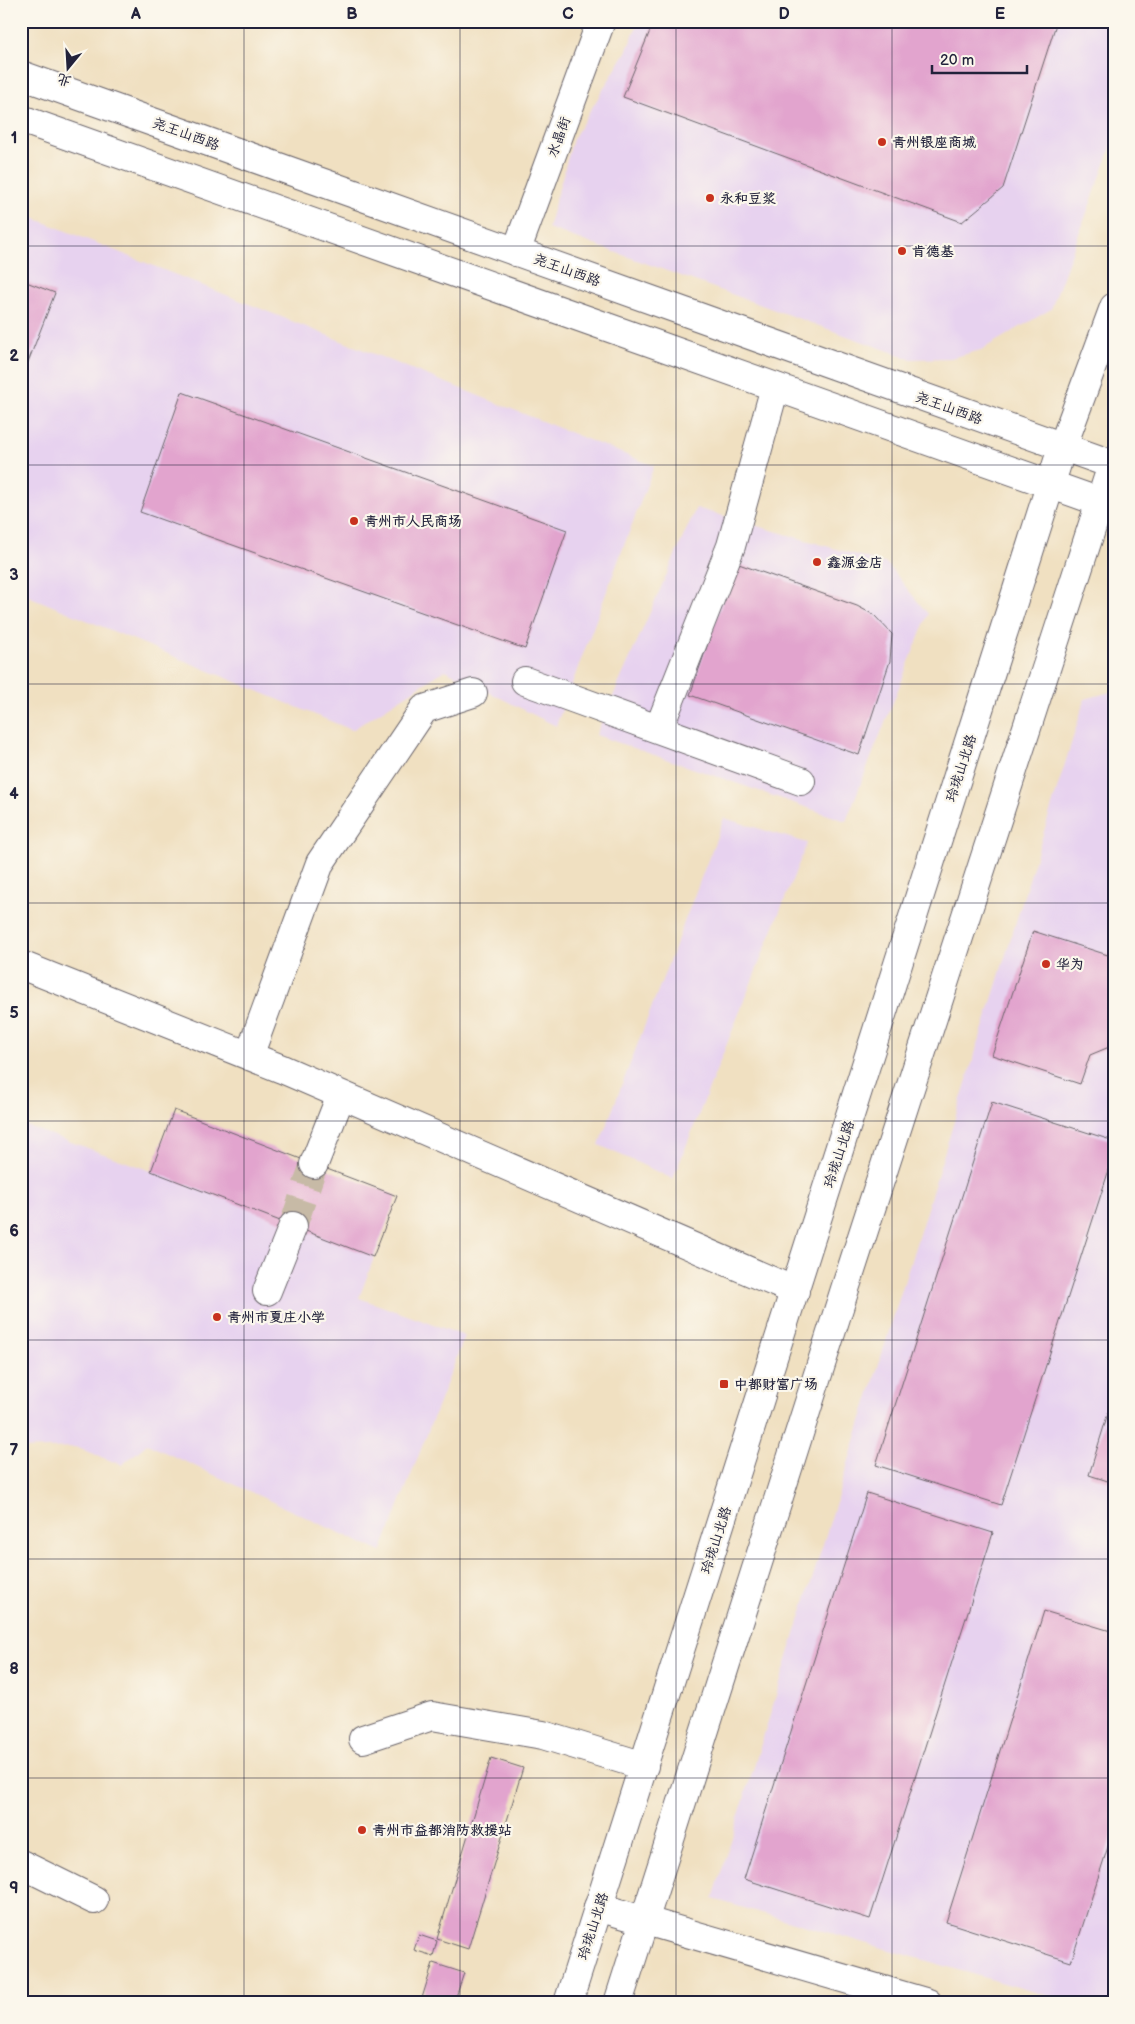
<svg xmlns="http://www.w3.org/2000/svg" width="1135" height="2024" font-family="'Balsamiq Sans','LXGW WenKai TC',sans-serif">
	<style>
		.built { fill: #e7d2ef }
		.building { fill: #e2a4ce }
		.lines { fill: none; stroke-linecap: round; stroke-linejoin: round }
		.minor-tunnel { stroke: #c7baa6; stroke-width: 28; stroke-dasharray: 28 14; stroke-linecap: butt }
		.minor-casing { stroke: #6a646a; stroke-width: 30 }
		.major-casing { stroke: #6a646a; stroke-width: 30 }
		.minor { stroke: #fff; stroke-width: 28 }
		.major { stroke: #fff; stroke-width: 28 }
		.grid { fill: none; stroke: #22223b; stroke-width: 1; stroke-opacity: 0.55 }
		.poi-dot { fill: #c8321e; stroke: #fbf7ec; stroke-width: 2 }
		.labels { text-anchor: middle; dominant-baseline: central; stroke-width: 4.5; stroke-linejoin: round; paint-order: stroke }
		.street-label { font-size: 14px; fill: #22223b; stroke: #fbf7ec }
		.poi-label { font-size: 14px; font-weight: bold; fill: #22223b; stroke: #fbf7ec; text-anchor: start }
		.neatline { fill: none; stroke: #22223b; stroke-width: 2 }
		.grid-label { font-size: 16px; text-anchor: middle; font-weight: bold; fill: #22223b }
	</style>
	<rect width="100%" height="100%" fill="#fbf7ec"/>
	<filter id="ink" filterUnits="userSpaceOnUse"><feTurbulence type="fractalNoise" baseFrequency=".02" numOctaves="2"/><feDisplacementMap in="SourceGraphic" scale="10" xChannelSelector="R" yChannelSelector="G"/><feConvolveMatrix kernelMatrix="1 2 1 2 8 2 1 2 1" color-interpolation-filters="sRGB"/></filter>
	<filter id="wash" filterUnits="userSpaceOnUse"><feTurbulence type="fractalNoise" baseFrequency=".0096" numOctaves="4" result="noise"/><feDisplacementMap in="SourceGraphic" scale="20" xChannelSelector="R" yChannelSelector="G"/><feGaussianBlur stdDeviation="1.12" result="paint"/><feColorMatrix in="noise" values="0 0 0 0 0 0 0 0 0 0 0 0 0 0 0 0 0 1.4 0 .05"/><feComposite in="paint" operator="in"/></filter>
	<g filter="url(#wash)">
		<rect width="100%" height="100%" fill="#f0e0c1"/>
		<path class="built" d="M639,21H1114V140L1051,309L981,350L951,358L911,359L548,228L573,139L626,52Z
			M21,213L654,466L556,726L445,670L352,730L21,593Z
			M696,508L887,564L928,614L846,821L596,735Z
			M1114,691V2003H1073L713,1899L1085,699Z
			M724,818L807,843L673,1179L599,1145Z
			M174,1110L397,1196L359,1298L465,1336L381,1552L147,1444L122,1465L75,1447L21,1449V1124L151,1171Z"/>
		<g id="blocks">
			<path class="building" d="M654,21H1057L1003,188L962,222L623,97Z
				M21,280L55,293L21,380Z
				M182,392L567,530L525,649L140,512Z
				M736,563L857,606L874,615L892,634L890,661L859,755L690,695Z
				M1033,931L1114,957V1045L1090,1055L1080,1084L992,1055Z
				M992,1102L1114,1141V1154L1001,1505L876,1465Z
				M174,1110L397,1196L373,1257L151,1171Z
				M1113,1397H1114V1483L1089,1475Z
				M867,1493L993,1533L870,1919L744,1879Z
				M1044,1611L1114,1632V1828L1071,1962L946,1922Z
				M491,1758L523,1768L468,1949L437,1939Z
				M419,1935L437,1941L433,1956L414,1950Z
				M433,1963L464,1973L454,2003H435L422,1998Z"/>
		</g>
	</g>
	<g filter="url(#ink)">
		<use href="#blocks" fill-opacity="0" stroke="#6a646a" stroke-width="1"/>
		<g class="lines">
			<path class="minor-tunnel" d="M293,1226L314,1164"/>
			<g class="minor-casing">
				<path id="minor" d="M516,252L601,21
					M1062,448L1114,307
					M525,681L801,781
					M659,728L731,546L775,387
					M21,965L282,1069L795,1291
					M249,1056L320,863L424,709L473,693
					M314,1164L341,1095
					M267,1291L293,1226
					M363,1739L432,1716L543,1735L644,1766
					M21,1864L94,1900
					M598,1907L928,2003"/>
			</g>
			<g class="major-casing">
				<path id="major" d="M21,75L1114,465
					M21,119L1114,507
					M568,2003L1062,448
					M618,2003L845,1289L1112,465"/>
			</g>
			<use href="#minor" class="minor"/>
			<use href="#major" class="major"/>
		</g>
	</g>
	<path class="grid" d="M244,21V2003M460,21V2003M676,21V2003M892,21V2003M21,246H1114M21,465H1114M21,684H1114M21,903H1114M21,1121H1114M21,1340H1114M21,1559H1114M21,1778H1114"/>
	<g class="poi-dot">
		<circle cx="882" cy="142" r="5"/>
		<circle cx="710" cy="198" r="5"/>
		<circle cx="902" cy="251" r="5"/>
		<circle cx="354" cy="521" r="5"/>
		<circle cx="817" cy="562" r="5"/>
		<circle cx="1046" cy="964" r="5"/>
		<circle cx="217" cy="1317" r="5"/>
		<rect x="719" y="1379" width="10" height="10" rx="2.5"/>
		<circle cx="362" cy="1830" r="5"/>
	</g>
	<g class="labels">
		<g class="street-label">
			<text transform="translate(186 134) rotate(20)">尧王山西路</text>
			<text transform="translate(559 137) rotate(-70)">水晶街</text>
			<text transform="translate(567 270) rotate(20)">尧王山西路</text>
			<text transform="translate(949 408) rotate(20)">尧王山西路</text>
			<text transform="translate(961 768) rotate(-72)">玲珑山北路</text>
			<text transform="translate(839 1154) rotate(-72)">玲珑山北路</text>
			<text transform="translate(716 1540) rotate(-72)">玲珑山北路</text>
			<text transform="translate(593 1926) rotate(-72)">玲珑山北路</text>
		</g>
		<g class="poi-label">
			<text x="892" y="142">青州银座商城</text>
			<text x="720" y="198">永和豆浆</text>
			<text x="912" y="251">肯德基</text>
			<text x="364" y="521">青州市人民商场</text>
			<text x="827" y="562">鑫源金店</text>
			<text x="1056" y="964">华为</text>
			<text x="227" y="1317">青州市夏庄小学</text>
			<text x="734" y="1384">中都财富广场</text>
			<text x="372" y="1830">青州市益都消防救援站</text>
		</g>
	</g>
	<rect width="1135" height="2024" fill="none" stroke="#fbf7ec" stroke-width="55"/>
	<g transform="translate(68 68) rotate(198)" stroke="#fbf7ec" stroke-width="4" paint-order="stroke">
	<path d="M0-4L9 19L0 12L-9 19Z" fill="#22223b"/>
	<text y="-8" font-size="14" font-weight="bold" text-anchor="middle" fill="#22223b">北</text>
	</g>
	<path d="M932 65v8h95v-8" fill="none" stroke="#22223b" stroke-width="2.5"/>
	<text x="940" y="65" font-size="15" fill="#22223b" stroke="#fbf7ec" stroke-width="4" paint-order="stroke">20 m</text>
	<rect x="28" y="28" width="1080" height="1968" class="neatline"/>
	<g class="grid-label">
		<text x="136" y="19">A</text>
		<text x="352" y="19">B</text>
		<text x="568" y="19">C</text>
		<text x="784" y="19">D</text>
		<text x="1000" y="19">E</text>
		<text x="14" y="143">1</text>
		<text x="14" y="361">2</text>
		<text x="14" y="580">3</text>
		<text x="14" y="799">4</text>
		<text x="14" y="1018">5</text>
		<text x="14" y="1236">6</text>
		<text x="14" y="1455">7</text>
		<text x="14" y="1674">8</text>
		<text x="14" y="1893">9</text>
	</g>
</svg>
